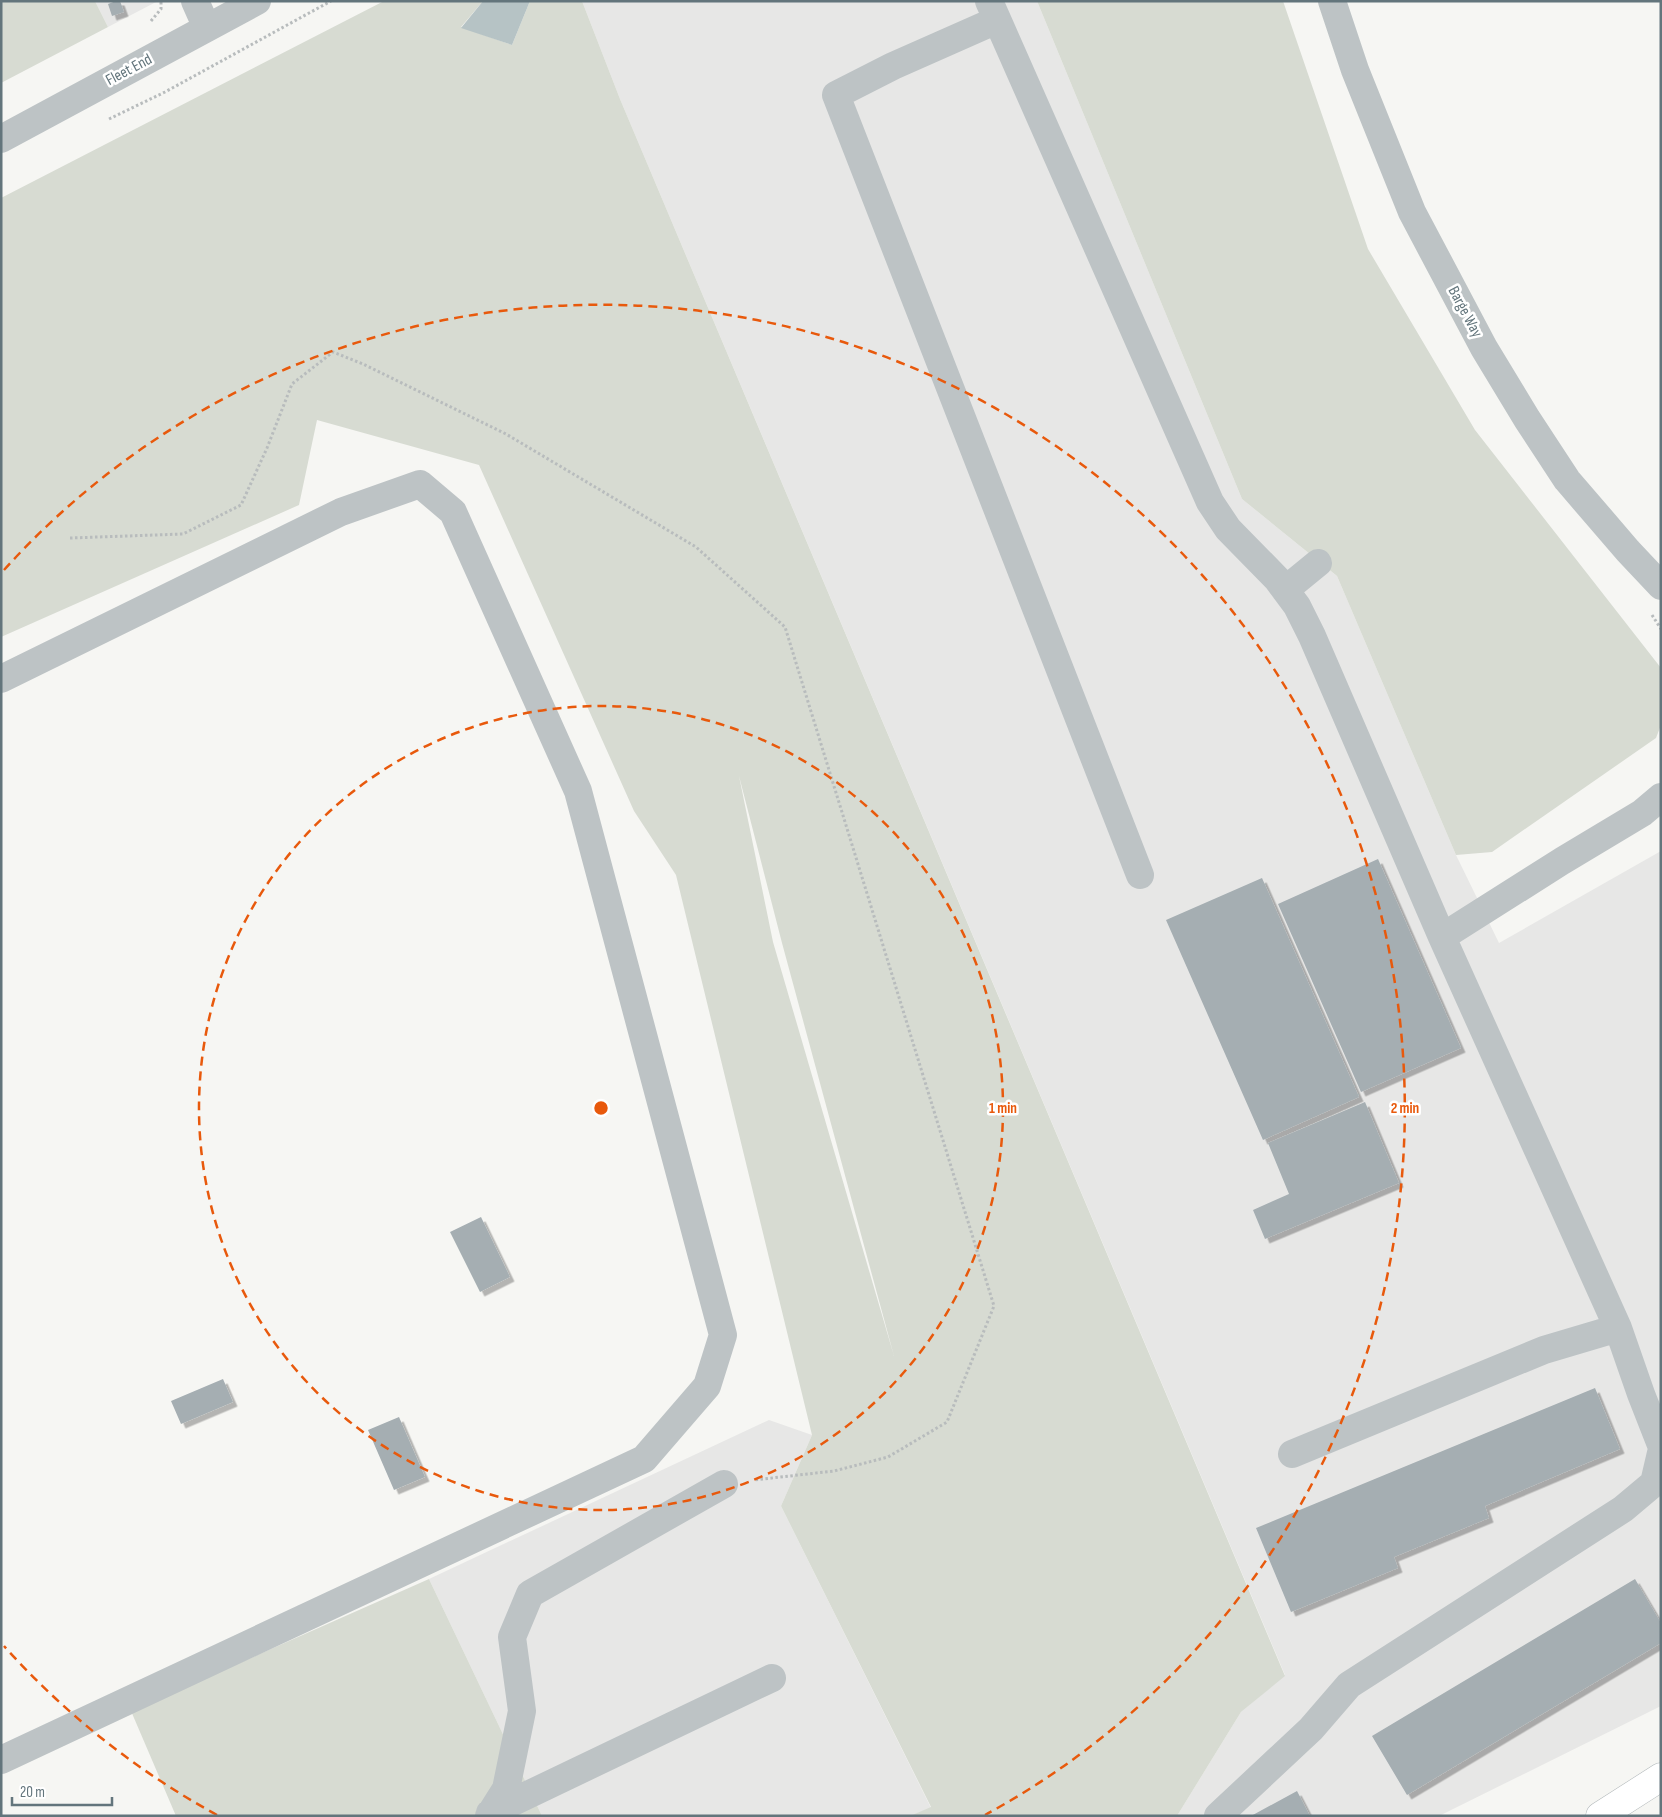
<svg xmlns="http://www.w3.org/2000/svg" width="1662" height="1817" font-family="'Sofia Sans Condensed',sans-serif">
	<style>
		.built { fill: #e7e7e6 }
		.green { fill: #d7dbd2; fill-rule: evenodd }
		.water { fill: #b6c3c5 }
		.building { fill: #a5aeb2; filter: url(#shadow) }
		.lines { fill: none; stroke-linecap: round; stroke-linejoin: round }
		.major-casing { stroke: #b1b7b9; stroke-width: 29 }
		.path { stroke: #b8bcbd; stroke-width: 3; stroke-dasharray: 2.5 2.5; stroke-linecap: butt }
		.minor { stroke: #bdc3c5; stroke-width: 28 }
		.major { stroke: #fff; stroke-width: 28 }
		.ring { fill: none; stroke: #e8590c; stroke-width: 2.5; stroke-dasharray: 9 6 }
		.labels { text-anchor: middle; dominant-baseline: central; stroke-width: 5; stroke-linejoin: round; paint-order: stroke }
		.street-label { font-size: 16px; fill: #63757c; stroke: #fff }
		.centre { fill: #e8590c; stroke: #fff; stroke-width: 2.5 }
		.ring-label { font-size: 15px; text-anchor: middle; font-weight: bold; fill: #e8590c; stroke: #fff; stroke-width: 5; stroke-linejoin: round; paint-order: stroke }
	</style>
	<defs>
		<filter id="shadow"><feDropShadow dx="4.5" dy="4.5" stdDeviation="0" flood-color="#0004"/></filter>
	</defs>
	<rect width="100%" height="100%" fill="#f6f6f3"/>
	<path class="built" d="M95,1H158L108,27Z
		M582,1H1037L1242,499L1337,576L1456,855L1499,943L1661,851V1706L1439,1816H1177L1241,1712L1285,1675L620,99Z
		M769,1420L812,1435L781,1506L931,1808L910,1816H542L429,1579Z"/>
	<path class="green" d="M1,1H95L108,27L1,83Z
		M384,1H483L461,27L512,45L530,1H582L620,99L1285,1676L1241,1712L1177,1816H910L931,1807L781,1506L812,1435L676,875L634,811L479,465L317,420L299,505L1,637V198ZM739,776L782,943L894,1356L773,942Z
		M1037,1H1283L1368,249L1475,430L1661,668V725L1656,738L1492,852L1456,855L1337,576L1242,499Z
		M429,1579L542,1816H176L131,1711Z"/>
	<path class="water" d="M483,1H530L512,45L461,28Z"/>
	<path class="building" d="M116,1H120L124,12L112,16L108,4Z
		M1378,859L1461,1048L1361,1092L1278,904Z
		M1262,878L1359,1097L1263,1140L1166,920Z
		M1365,1102L1399,1183L1265,1239L1253,1210L1289,1194L1268,1143Z
		M481,1217L510,1277L480,1292L450,1232Z
		M223,1379L233,1402L181,1424L171,1401Z
		M1595,1388L1620,1449L1485,1506L1489,1518L1394,1557L1398,1568L1291,1612L1256,1528Z
		M399,1417L425,1477L394,1490L368,1430Z
		M1635,1579L1661,1623V1643L1407,1795L1372,1736Z
		M1297,1791L1310,1816H1251Z"/>
	<g class="lines">
		<g class="major-casing">
			<path id="major" d="M1600,1816L1661,1777"/>
		</g>
		<path class="path" d="M151,21L161,9V1
			M109,119L165,92L331,1
			M70,538L183,534L241,505L267,448L292,384L333,352L363,364L506,434L696,547L785,627L994,1306L947,1422L888,1457L834,1471L754,1480
			M1652,615L1661,629"/>
		<path class="minor" d="M195,1L207,28
			M989,1L1210,502L1228,529L1277,579L1297,606L1312,636L1442,937L1618,1328L1641,1394L1661,1445
			M1332,1L1355,70L1412,212L1484,348L1527,419L1567,480L1628,551L1661,586
			M997,20L893,66L836,95L1140,875
			M1,139L257,1
			M1285,590L1318,563
			M1,679L341,512L420,484L453,512L578,791L723,1335L707,1386L644,1459L1,1760
			M1442,937L1562,861L1642,813L1661,797
			M1292,1454L1544,1350L1618,1328
			M490,1813L772,1678
			M489,1816L506,1789L522,1711L512,1637L530,1594L724,1484
			M1218,1816L1311,1729L1349,1685L1623,1509L1654,1483L1661,1453"/>
		<use href="#major" class="major"/>
	</g>
	<g class="ring">
		<circle cx="601" cy="1108" r="402"/>
		<path d="M217 1815A804 804 0 0 1 4 1646M4 570A804 804 0 1 1 985 1815"/>
	</g>
	<g class="labels">
		<g class="street-label">
			<text transform="translate(129 70) rotate(-28)">Fleet End</text>
			<text transform="translate(1465 312) rotate(62)">Barge Way</text>
		</g>
	</g>
	<circle cx="601" cy="1108" r="8" class="centre"/>
	<g class="ring-label">
		<text x="1003" y="1113">1 min</text>
		<text x="1405" y="1113">2 min</text>
	</g>
	<rect width="1662" height="1817" fill="none" stroke="#63757c" stroke-width="5"/>
	<path d="M12 1797v8h100v-8" fill="none" stroke="#63757c" stroke-width="2.5"/>
	<text x="20" y="1797" font-size="15" fill="#63757c" stroke="#ffffff" stroke-width="4" paint-order="stroke">20 m</text>
</svg>
